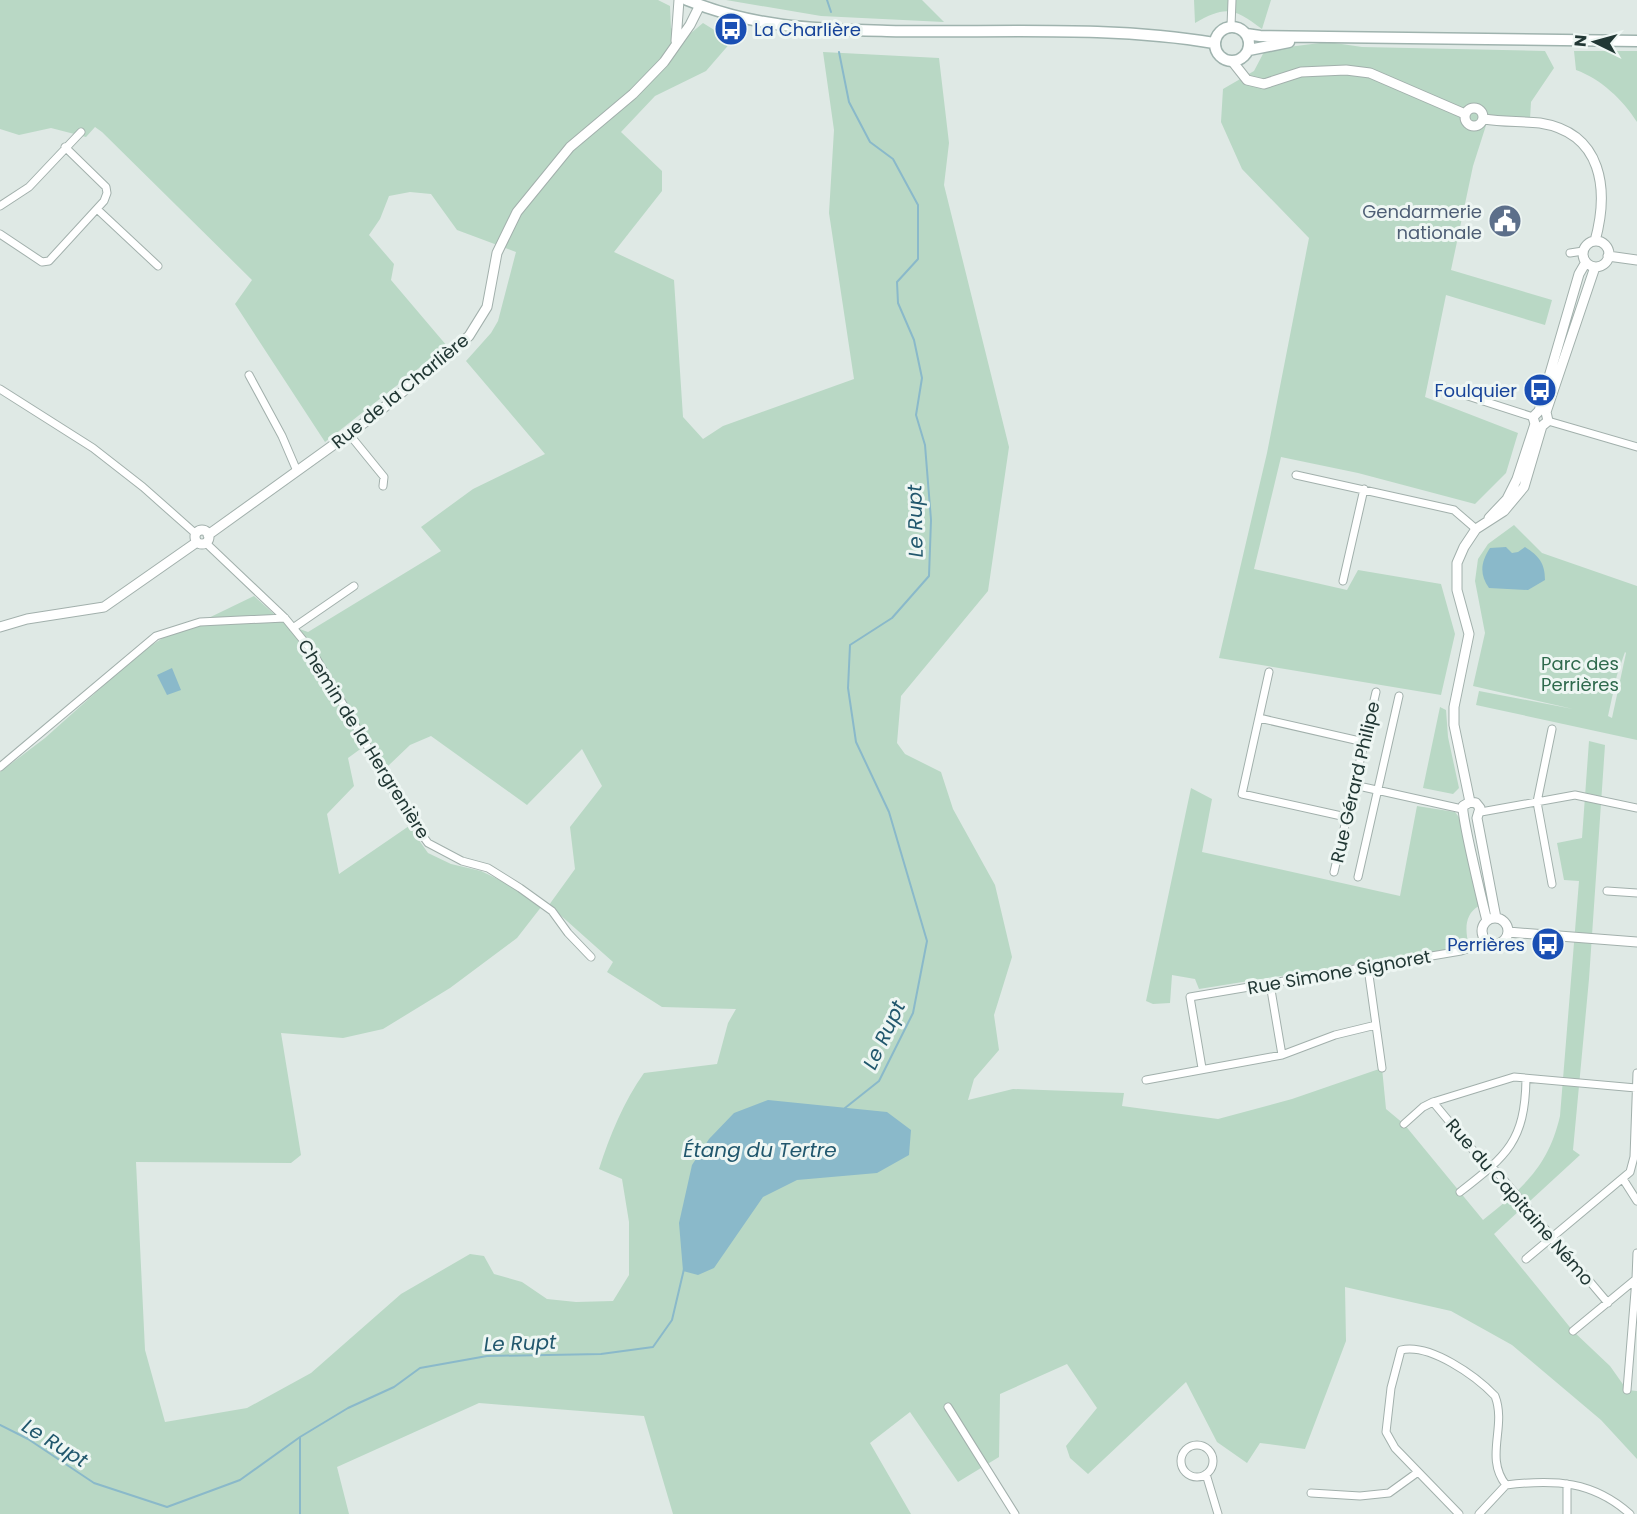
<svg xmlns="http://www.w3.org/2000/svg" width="1637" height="1514" font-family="Poppins,sans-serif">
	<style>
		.green { fill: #b9d8c5; fill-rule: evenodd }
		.water { fill: #8ab9ca }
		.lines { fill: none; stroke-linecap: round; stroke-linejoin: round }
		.stream { stroke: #8ab9ca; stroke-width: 2 }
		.minor-casing { stroke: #a2b0ac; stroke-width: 9 }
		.tertiary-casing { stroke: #a2b0ac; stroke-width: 11 }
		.secondary-casing { stroke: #9fb3ae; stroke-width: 13 }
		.minor { stroke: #fff; stroke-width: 7 }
		.tertiary { stroke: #fff; stroke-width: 9 }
		.secondary { stroke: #fff; stroke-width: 10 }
		.labels { text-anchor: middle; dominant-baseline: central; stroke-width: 6; stroke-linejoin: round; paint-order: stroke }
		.transit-label { font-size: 18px; fill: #164399; stroke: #eef6f3; text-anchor: end }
		.service-label { font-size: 18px; fill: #4e5e75; stroke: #eef6f3; text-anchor: end }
		.street-label { font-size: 18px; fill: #213734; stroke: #eef6f3 }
		.park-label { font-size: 18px; fill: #2f6a4d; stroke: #eef6f3 }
		.water-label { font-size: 20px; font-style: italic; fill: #21576d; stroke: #eef6f3 }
	</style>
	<rect width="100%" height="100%" fill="#dfe9e5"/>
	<path class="green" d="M0,0H658L670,6L671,28L685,38L703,23L732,41L706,71L655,96L621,132L662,171V191L614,252L674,280L683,417L703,439L723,426L854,379L829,213L834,130L823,52L939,58L949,143L944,185L1009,447L988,591L901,696L897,743L905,754L941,772L953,809L995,885L1012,957L994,1015L999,1050L974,1079L968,1100L1013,1089L1124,1093L1122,1106L1218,1119L1292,1099L1382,1068L1386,1109L1404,1124L1483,1220C1522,1188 1548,1168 1560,1116L1579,881L1564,880L1557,843L1582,838L1589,741L1605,745L1589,979L1573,1150L1580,1155L1494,1234L1573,1331L1610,1366L1627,1390L1637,1391V1459L1601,1420L1512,1345L1451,1311L1345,1287L1346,1341L1305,1449L1260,1443L1247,1463L1217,1442L1186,1382L1088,1474L1070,1458L1066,1446L1097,1408L1067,1364L1000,1394L999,1457L958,1482L910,1412L870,1443L911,1514H673L644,1416L479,1403L337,1467L349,1514H0V772L45,738L141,652L169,634L194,625L254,596L285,624L308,632L441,551L421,527L473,489L545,454L466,361L491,333L498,321L516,252L457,230L431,194L410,192L389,196L380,219L369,235L394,264L391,280L447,346L325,442L235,304L252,280L102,132L95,127L86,137L51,128L19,135L0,129ZM431,736L527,805L582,749L602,786L570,827L575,869L549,905L613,962L607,972L662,1007L736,1009L728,1023L717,1064L644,1073C624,1101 610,1135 599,1169L622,1179L629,1222V1275L613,1301L576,1302L547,1299L522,1282L494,1274L484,1256L470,1254L401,1294L311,1373L247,1408L165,1422L145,1350L136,1162L291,1163L301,1155L281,1033L343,1038L383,1029L450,988L517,938L545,902L481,871L451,864L428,853L409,826L339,874L327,814L354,786L348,758L370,742L388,766L410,745Z
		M726,0H922L944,22L821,16Z
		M1194,0H1271L1262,29C1234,8 1226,5 1195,23Z
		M1328,42L1362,47L1545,51L1554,68L1531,102L1530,119L1489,116L1473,166L1451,270L1552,300L1545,325L1446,295L1425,397L1518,433L1506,473L1475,504L1358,473L1281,457L1254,569L1347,590L1358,570L1441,584L1455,634L1441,695L1219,658L1267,453L1309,238L1242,169L1221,122L1223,89L1254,71L1265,50Z
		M1574,51H1637V122C1623,100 1601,79 1576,70Z
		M1514,525L1542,553L1637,586V740L1476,705L1479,691L1573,709L1473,686L1485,633L1475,581L1478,559L1488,544ZM1625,652L1626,653L1612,718L1608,716L1617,675Z
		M1440,707L1446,710L1448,737L1459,788L1453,794L1423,788Z
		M1191,788L1212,799L1202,852L1400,896L1417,806L1455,812L1464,824L1479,906C1464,914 1465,931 1469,946L1199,989L1195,979L1172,975L1170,1003L1153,1004L1146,1001Z"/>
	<path class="water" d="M1506,547L1512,553L1518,552L1525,547C1539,556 1545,563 1545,580L1528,590L1489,588C1479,574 1481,562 1490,548Z
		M172,668L181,690L167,695L157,675Z
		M768,1100L887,1112L911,1130L909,1155L877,1173L797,1180L763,1197L714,1268L698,1275L683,1271L679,1223L692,1165L709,1139L734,1113Z"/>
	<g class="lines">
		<path class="stream" d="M827,0L831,12
			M839,52L849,102L870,142L893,159L918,205V259L897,282L898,303L914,340L922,378L916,415L925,445L931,520L929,576L892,618L850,645L848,688L856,742L889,812L927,941L913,1013L879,1081L845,1108
			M0,1425L28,1439L94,1483L167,1507L240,1480L300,1437L348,1408L394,1387L420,1368L487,1356L601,1354L653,1347L672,1320L684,1269
			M300,1514V1437"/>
		<g class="minor-casing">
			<path id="minor" d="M1231,26L1232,0
				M0,206L29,187L81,132
				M97,209L158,266
				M0,234L42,262L49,261L104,201L107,193L106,187L65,147
				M1570,253L1583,251
				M249,375L282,436L297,471
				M1440,387L1533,417
				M0,389L93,448L143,487L196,534
				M1548,421L1637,447
				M349,434L384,477L383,486
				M1296,475L1454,510L1476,529
				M206,543L285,618L312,651L408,816L428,843L462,861L488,868L520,888L552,911L568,933L591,957
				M1343,581L1364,489
				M293,628L354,586
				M1269,672L1242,794L1346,817
				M1259,718L1364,742
				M1552,729L1537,802L1552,884
				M0,767L156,636L200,622L285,618
				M1354,785L1462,809
				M1481,812L1575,795L1637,808
				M1334,872L1376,692
				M1358,877L1399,696
				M1607,891L1637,893
				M1368,968L1382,1068
				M1270,984L1282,1055
				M1202,1068L1190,997L1461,951L1476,946L1484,938
				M1146,1080L1282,1055L1335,1035L1376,1025
				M1433,1102L1477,1155L1497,1172L1608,1303
				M1404,1124L1423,1107L1433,1102L1514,1077L1636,1088
				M1623,1179L1637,1201
				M1460,1192C1506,1156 1525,1142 1526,1079
				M1526,1259L1630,1172L1634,1157L1637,1073
				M1573,1331L1636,1279L1637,1253
				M1627,1390L1636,1279
				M948,1407L1015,1514
				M1181 1461a16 16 0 1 1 32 0a16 16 0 1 1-32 0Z
				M1206,1474L1218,1514
				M1311,1493L1360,1496L1389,1493L1418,1472
				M1459,1514L1395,1448L1386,1432L1391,1388L1401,1350C1430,1343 1476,1376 1495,1396C1507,1427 1484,1457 1506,1485
				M1479,1514L1506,1485C1555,1479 1593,1481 1630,1514
				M1567,1514V1484"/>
		</g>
		<g class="tertiary-casing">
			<path id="tertiary" d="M676,41L679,0
				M1232,61L1247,80L1264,84L1301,72L1346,70L1370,73L1465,114
				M1465 117a9 9 0 1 1 18 0a9 9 0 1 1-18 0Z
				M1484,119C1502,122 1521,121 1540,123C1603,133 1609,190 1595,241
				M1583 254a13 13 0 1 1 26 0a13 13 0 1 1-26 0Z
				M1608,256L1637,260
				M1489,518L1507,499L1517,479L1535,424L1533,417L1539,411L1579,274L1586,262
				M195 537a7 7 0 1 1 14 0a7 7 0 1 1-14 0Z
				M208,535L375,415L469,336L487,307L497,253L517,212L570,147L633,94L664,62L690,25L700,5
				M0,627L27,619L104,607L197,542
				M1470,802L1454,725V707L1469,634L1457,590V563L1464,547L1476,529L1504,511L1524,487L1542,426L1548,421L1546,412L1595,267
				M1470,802L1463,806C1461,814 1483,905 1487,921
				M1470,802L1476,803L1480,808L1477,818
				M1477,818L1496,918
				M1482 931a13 13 0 1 1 26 0a13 13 0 1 1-26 0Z
				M1508,932L1637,942"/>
		</g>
		<g class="secondary-casing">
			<path id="secondary" d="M687,0C755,28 815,29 887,31C993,33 1110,25 1214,43
				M1215 44a17 17 0 1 1 34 0a17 17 0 1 1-34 0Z
				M1246,34L1260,36L1637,41
				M1249,50L1289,42"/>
		</g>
		<use href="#minor" class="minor"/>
		<use href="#tertiary" class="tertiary"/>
		<use href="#secondary" class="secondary"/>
	</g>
	<defs>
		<g id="bus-disc" transform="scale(1.725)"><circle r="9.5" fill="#1a4fb4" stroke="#eef6f3"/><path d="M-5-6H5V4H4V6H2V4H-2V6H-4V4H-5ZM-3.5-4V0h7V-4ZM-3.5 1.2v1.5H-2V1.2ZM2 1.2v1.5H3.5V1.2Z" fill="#fff"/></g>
		<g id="civic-disc" transform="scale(1.725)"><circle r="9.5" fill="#5c6f8a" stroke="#eef6f3"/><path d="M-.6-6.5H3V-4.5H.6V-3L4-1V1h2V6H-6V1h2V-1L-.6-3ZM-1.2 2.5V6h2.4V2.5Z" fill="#fff"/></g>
	</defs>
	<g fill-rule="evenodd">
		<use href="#bus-disc" x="731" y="29"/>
		<use href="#civic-disc" x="1505" y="221"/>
		<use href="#bus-disc" x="1540" y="390"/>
		<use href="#bus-disc" x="1548" y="944"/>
	</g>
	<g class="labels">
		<g class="transit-label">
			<text x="754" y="29" text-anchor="start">La Charlière</text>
			<text x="1517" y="390">Foulquier</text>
			<text x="1525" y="944">Perrières</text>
		</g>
		<g class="service-label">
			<text x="1482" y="211">Gendarmerie<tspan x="1482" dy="21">nationale</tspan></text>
		</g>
		<g class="street-label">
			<text transform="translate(400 391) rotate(-39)">Rue de la Charlière</text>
			<text transform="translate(364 739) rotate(58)">Chemin de la Hergrenière</text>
			<text transform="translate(1355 782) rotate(-77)">Rue Gérard Philipe</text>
			<text transform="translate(1339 972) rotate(-10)">Rue Simone Signoret</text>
			<text transform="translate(1520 1202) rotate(49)">Rue du Capitaine Némo</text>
		</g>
		<g class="park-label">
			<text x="1580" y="663">Parc des<tspan x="1580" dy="21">Perrières</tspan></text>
		</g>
		<g class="water-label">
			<text transform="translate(915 521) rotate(-91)">Le Rupt</text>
			<text transform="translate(884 1035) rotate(-65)">Le Rupt</text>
			<text x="760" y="1150">Étang du Tertre</text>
			<text transform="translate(520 1343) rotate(-2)">Le Rupt</text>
			<text transform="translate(55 1443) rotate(32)">Le Rupt</text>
		</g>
	</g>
	<g transform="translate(1595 42) rotate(275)" stroke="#eef6f3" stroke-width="4.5" paint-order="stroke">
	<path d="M0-4.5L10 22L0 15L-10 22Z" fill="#213734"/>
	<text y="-9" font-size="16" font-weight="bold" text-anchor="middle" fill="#213734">N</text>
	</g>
</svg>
